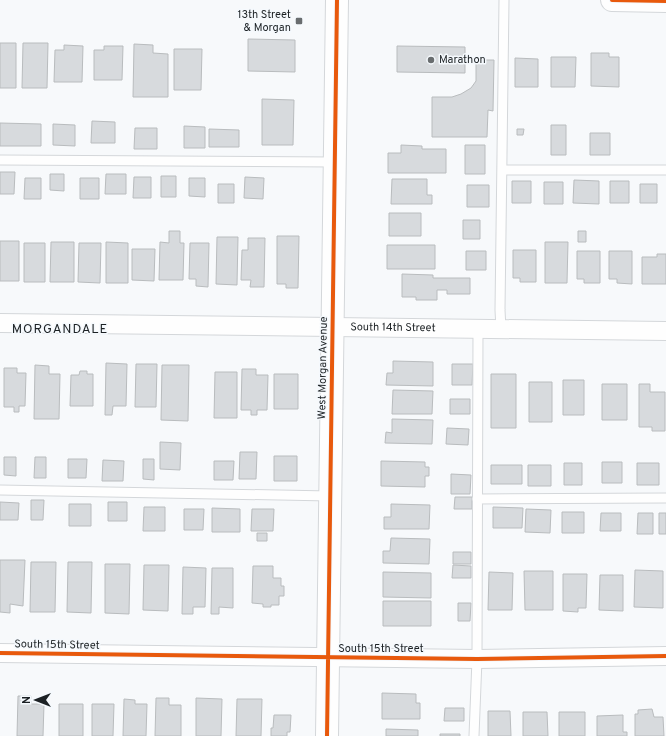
<svg xmlns="http://www.w3.org/2000/svg" width="666" height="736" font-family="Overpass,sans-serif">
	<style>
		.building { fill: #d7dadd; stroke: #b9bcbe }
		.lines { fill: none; stroke-linecap: round; stroke-linejoin: round }
		.service-casing { stroke: #d4d7da; stroke-width: 11 }
		.minor-casing { stroke: #d4d7da; stroke-width: 20 }
		.tertiary-casing { stroke: #d4d7da; stroke-width: 24 }
		.service { stroke: #fefefe; stroke-width: 9 }
		.minor { stroke: #fefefe; stroke-width: 18 }
		.tertiary { stroke: #fefefe; stroke-width: 22 }
		.cycleway-casing { stroke: #f5f9fd; stroke-width: 6 }
		.cycleway { stroke: #e8590c; stroke-width: 4 }
		.poi-dot { fill: #696d6f; stroke: #f5f9fd; stroke-width: 1.5 }
		.labels { text-anchor: middle; dominant-baseline: central; stroke-width: 3; stroke-linejoin: round; paint-order: stroke }
		.poi-label { font-size: 11px; fill: #1c2124; stroke: #f5f9fd; text-anchor: end }
		.street-label { font-size: 11px; fill: #1c2124; stroke: #f5f9fd }
		.quarter-label { font-size: 13px; letter-spacing: 1px; fill: #1c2124; stroke: #f5f9fd }
	</style>
	<rect width="100%" height="100%" fill="#f7f9fb"/>
	<path class="building" d="M248,39L295,40V72L248,71Z
		M0,43H16V88H0Z
		M23,43H48L47,88H22Z
		M134,44L153,45V53L168,54V97H133Z
		M64,45L83,46L82,82H54L55,50H64Z
		M104,46H123L122,80H94V50H104Z
		M397,46L465,47V73L397,72Z
		M174,49H202L201,90H174Z
		M591,53H609V57H619V87L591,86Z
		M551,57H576L575,87H551Z
		M515,58L538,59V87H515Z
		M476,60H494L493,111L488,110L487,137H432V97H452L461,94L471,88L476,81Z
		M262,99L294,100L293,145H262Z
		M92,121L115,122V143H91Z
		M0,123L41,124V146H0Z
		M53,124L75,125V146L53,145Z
		M551,125H566V155H551Z
		M184,126L205,127V148H184Z
		M135,128H157V149H134Z
		M209,129L239,130V147H209Z
		M517,129H524L523,135H517Z
		M590,133H610V155H590Z
		M401,145L422,146V149H446V173H388V153H401Z
		M465,145H485V174H465Z
		M0,172H15L14,194H0Z
		M50,174H64V191L50,190Z
		M106,174H126V194H105Z
		M161,176H176V197H161Z
		M134,177H151V198H133Z
		M245,177L264,178L263,199L244,198Z
		M25,178H41V199H24Z
		M80,178H99V199H80Z
		M189,178H205V197L189,196Z
		M392,179H427V195H432V204H391Z
		M574,180L599,181V204L573,203Z
		M512,181H531V203H512Z
		M610,181H629V203H610Z
		M544,182H563V204H544Z
		M218,184H234V203H218Z
		M640,184H657V203H640Z
		M467,185H489V207H467Z
		M389,213H421V236H389Z
		M463,220H480V239H463Z
		M169,231H180V243H184L183,280H159L160,242L169,243Z
		M578,231H586V242H578Z
		M277,236H299L298,288H286V284H277Z
		M217,237H238L237,285L216,284Z
		M248,238H265L264,287H250L251,280H241L242,250H248Z
		M0,241H19V281H0Z
		M51,242H74V282H50Z
		M106,242L128,243V283H106Z
		M545,242H568L567,283H545Z
		M24,243H45V282H24Z
		M79,243H101L100,283L78,282Z
		M190,243H209L208,287L196,286V279H189Z
		M387,245H435V269H387Z
		M132,249H155L154,281L132,280Z
		M513,250H536V282H520V278H513Z
		M466,251H486V270H466Z
		M577,251H600V283H584V279H577Z
		M609,251H632V284L617,283V279H609Z
		M657,254H666V284H642V257H657Z
		M402,274L433,275V278H470V294H447V290H437V300H416V297H402Z
		M393,361L433,362V386L386,385L387,373H393Z
		M106,363L127,364L126,406H113L112,415H105Z
		M136,364H157L156,407H135Z
		M452,364H473L472,385H452Z
		M35,365L49,366V374H60L59,419H34Z
		M162,365H189L188,421L161,420Z
		M4,368H17V373H26L25,406H19V412H14V407H4Z
		M242,369H256V375H268L267,410H257V415H251V410H241Z
		M80,371H87V374H93V406H70L71,375H79Z
		M215,372H237V418H214Z
		M274,374H298V409H274Z
		M491,374H516V428H491Z
		M563,380H584V415H563Z
		M529,382H552V422H529Z
		M602,384H627V420H602Z
		M639,384H650V392H665V431H652V427H639Z
		M393,390L433,391L432,414H392Z
		M450,399H470V414H450Z
		M392,419L433,420L432,444L385,443L386,432L392,433Z
		M447,428L469,429L468,445L446,444Z
		M160,442L181,443L180,470L160,469Z
		M240,452H257L256,479H239Z
		M274,456H297V481H274Z
		M4,457H16V476L4,475Z
		M35,457H46V478H34Z
		M68,459H87L86,478H68Z
		M143,459H154V480L143,479Z
		M103,460L124,461L123,481H102Z
		M214,461H234L233,480H214Z
		M381,461L425,462V467H429V476H425V487L381,486Z
		M602,462H622V483H602Z
		M564,463H582V485H564Z
		M637,463H659V485H637Z
		M491,465H522V484H491Z
		M528,465H551V486H528Z
		M451,474L471,475L470,494H451Z
		M455,497H472V509H454Z
		M31,500H44L43,520H31Z
		M0,502L19,503L18,520H0Z
		M108,502H127V521H108Z
		M69,504H91V526H69Z
		M391,504L430,505L429,529H384V517H391Z
		M144,507H165V531H143Z
		M493,507L523,508L522,528H493Z
		M212,508L240,509V532H212Z
		M184,509H204L203,530H184Z
		M252,509H274L273,531H251Z
		M526,509L551,510L550,533L525,532Z
		M562,512H584V533H562Z
		M601,513H621V531H600Z
		M638,513H653V534H637Z
		M659,513H666V534H659Z
		M257,533H267V541H257Z
		M391,538L430,539L429,564L383,563V551H390Z
		M453,552H471V564H453Z
		M0,560H25L23,606L10,604V613L0,612Z
		M31,562H56L55,612H30Z
		M68,562H92L91,613L67,612Z
		M105,564H130L129,614L105,613Z
		M144,565H169L168,611L143,610Z
		M453,565L471,566V578H452Z
		M253,566H273V578H281V586H284V596H279V605H271V607H263V604L252,603Z
		M183,567L206,568L205,607H193V614H182Z
		M212,568H233V608L219,607V614H211Z
		M635,570L663,571V608L634,607Z
		M524,571H553V610H525Z
		M383,572L431,573V598L383,597Z
		M489,572L513,573L512,610H488Z
		M563,574H587L586,608H578V612L563,611Z
		M600,575H623V611L599,610Z
		M383,601H431V626H383Z
		M458,603H471L470,621H458Z
		M382,693L416,694V703H420V719H382Z
		M18,696H31V704H44L43,736H17Z
		M156,698H169V705H181V736H155Z
		M196,698L222,699L221,736H196Z
		M124,699L135,700V704H147L146,736H123Z
		M237,699H262L261,736H236Z
		M59,704H83V736H59Z
		M92,704H114L113,736H92Z
		M445,708H464V721H444Z
		M652,709L654,717H663L664,736H635V714H638V710Z
		M488,711H510L511,736H488Z
		M523,712H547L548,736H523Z
		M559,712H585V736H559Z
		M274,715H291L290,732H287V736H271V728H273Z
		M623,715V732H627V736H597V716Z
		M386,729L418,730V736H386Z
		M440,734H460V736H440Z"/>
	<g class="lines">
		<g class="service-casing">
			<path id="service" d="M0,160L335,162
				M502,170H666
				M501,329L500,310L504,0
				M0,490L330,496
				M477,499L666,498
				M474,736L477,659L478,329"/>
		</g>
		<g class="minor-casing">
			<g id="minor">
				<path id="s1" d="M0,323L666,331"/>
				<path d="M0,653L477,659L666,656"/>
			</g>
		</g>
		<g class="tertiary-casing">
			<path id="tertiary" d="M612,0L666,1
				M327,736L337,0"/>
		</g>
		<use href="#service" class="service"/>
		<use href="#minor" class="minor"/>
		<use href="#tertiary" class="tertiary"/>
		<g class="cycleway-casing">
			<path id="cycleway" d="M612,0L666,1
				M0,653L477,659L666,656
				M327,736L337,0"/>
		</g>
		<use href="#cycleway" class="cycleway"/>
	</g>
	<g class="poi-dot">
		<rect x="295" y="17" width="8" height="8" rx="2"/>
		<circle cx="431" cy="60" r="4"/>
	</g>
	<g class="labels">
		<g class="poi-label">
			<text x="291" y="15">13th Street<tspan x="291" dy="13">&amp; Morgan</tspan></text>
			<text x="439" y="60" text-anchor="start">Marathon</text>
		</g>
		<g class="street-label">
			<text stroke="none"><textPath href="#s1" startOffset="393">South 14th Street</textPath></text>
			<text transform="translate(323 368) rotate(-89)">West Morgan Avenue</text>
			<text transform="translate(57 645) rotate(1)">South 15th Street</text>
			<text x="381" y="649">South 15th Street</text>
		</g>
		<g class="quarter-label">
			<text x="60" y="330">MORGANDALE</text>
		</g>
	</g>
	<g transform="translate(36 700) rotate(270)" stroke="#f5f9fd" stroke-width="3" paint-order="stroke">
	<path d="M0-3L7 15L0 10L-7 15Z" fill="#1c2124"/>
	<text y="-6" font-size="11" font-weight="bold" text-anchor="middle" fill="#1c2124">N</text>
	</g>
</svg>
